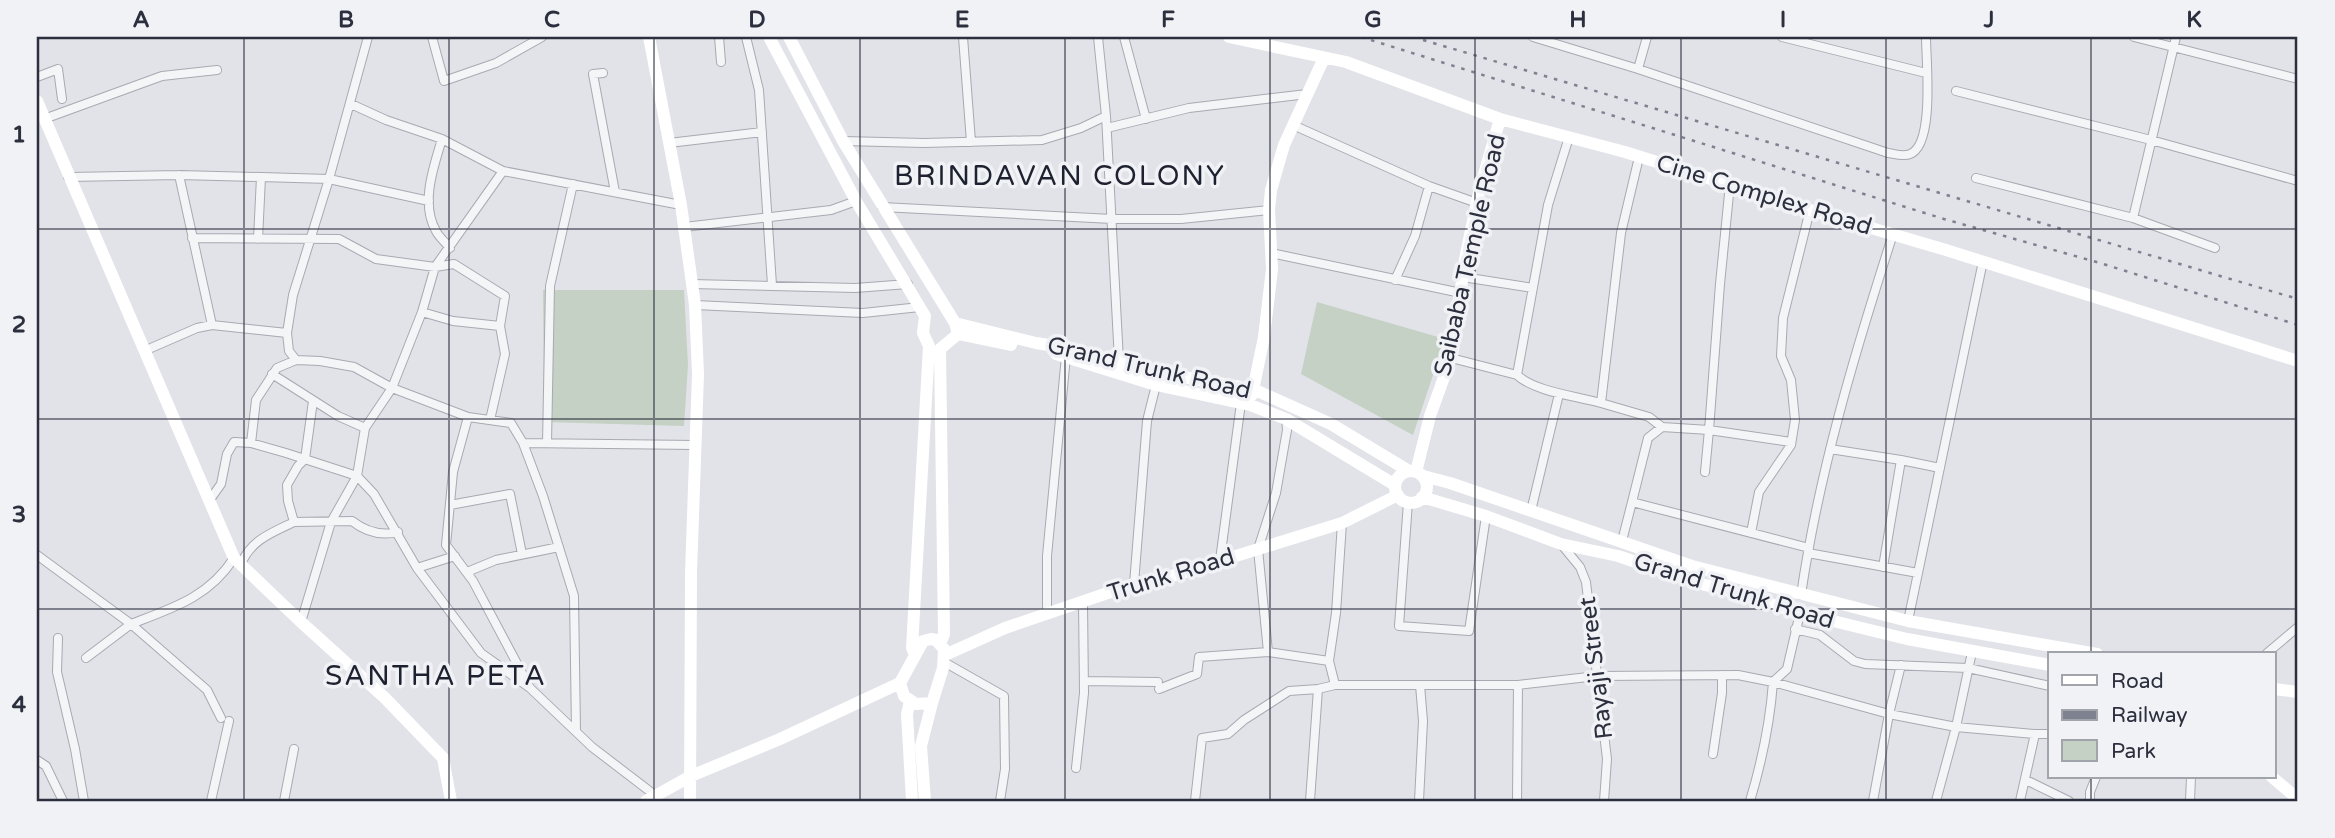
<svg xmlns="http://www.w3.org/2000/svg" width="2335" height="838" font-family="'Varela Round',sans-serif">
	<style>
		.green { fill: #c5d1c4 }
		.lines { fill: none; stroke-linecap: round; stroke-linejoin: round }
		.street-casing { stroke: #a8a9b2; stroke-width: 10 }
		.street { stroke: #f4f5f7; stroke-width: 8 }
		.secondary { stroke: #fff; stroke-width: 12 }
		.rail { stroke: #7d8190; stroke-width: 2.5; stroke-dasharray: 3.5 7; stroke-linecap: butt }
		.grid { fill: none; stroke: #2c2f3e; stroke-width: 2; stroke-opacity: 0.55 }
		.labels { text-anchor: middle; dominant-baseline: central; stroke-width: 7; stroke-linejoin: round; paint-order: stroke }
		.street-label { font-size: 24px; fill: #2c2f3e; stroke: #f1f2f6 }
		.quarter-label { font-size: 28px; letter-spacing: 2px; fill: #1e212f; stroke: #f1f2f6 }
		.neatline { fill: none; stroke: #2c2f3e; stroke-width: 2.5 }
		.grid-label { font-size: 23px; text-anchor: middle; font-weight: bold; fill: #2c2f3e }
	</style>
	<rect width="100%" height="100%" fill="#e2e3e8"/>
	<path class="green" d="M543,290H684L688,365L684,426L544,422Z
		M1317,302L1445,339L1413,435L1301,374Z"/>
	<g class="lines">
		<g class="street-casing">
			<path id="street" d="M432,37L444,81L496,63L542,37
				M719,37L721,62
				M746,37L759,90L772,285
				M963,37L971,142
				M1098,37L1106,116L1119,361
				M1124,37L1146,119
				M1533,37L1638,69L1888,153C1895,154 1904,157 1910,154C1935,145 1926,60 1926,37
				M1782,37L1926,73
				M2134,37L2298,79
				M1638,69L1647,37
				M603,73L593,74L615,192
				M37,77L58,69L62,99
				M1956,91L2151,140L2298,181
				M351,104L386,120L442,139L503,171
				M44,119L162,76L217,70
				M1293,125L1429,186L1477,203
				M1107,128L1189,108L1307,94
				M1569,137L1548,205L1517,375C1535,392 1577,396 1601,403
				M442,139C434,166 420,203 436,231C439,237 445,242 450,248
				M843,141L924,143L1042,140L1081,128L1106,116
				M669,143L762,132
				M1639,157L1621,233L1601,403L1649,417L1662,427
				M179,175L212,325
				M68,177L179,175L261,177
				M1976,178L2133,218L2215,248
				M882,207L1112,219H1181L1269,210
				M2133,218L2176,37
				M684,227L831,210L856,201
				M192,238L339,239L376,259L435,267L454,264L505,296L500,326L505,354L490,420
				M258,239L261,177L329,179L368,37
				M1271,253L1461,293
				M1463,277L1533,288
				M1395,280L1415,236L1429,186
				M692,284L855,288L908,284
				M695,305L863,313L920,307
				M422,312L453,321L500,326
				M144,351L197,328L212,325L287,333
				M1451,358L1517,375
				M296,360L289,351L287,333L293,295L329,179L429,201
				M272,374L338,416L365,428
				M468,417L453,472L446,545L473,581L530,688L592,747L656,796
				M1286,419L1287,430L1276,493L1258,549L1268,652L1329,661L1336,613L1342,523
				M251,443L256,400L277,368L296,360L320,361L354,367L392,388L468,417L511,423L523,443L695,445
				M523,443L543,496L574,596L576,731
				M547,443L550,286L573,184
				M1830,449L1901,460L1883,567
				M1901,460L1940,468
				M1705,472L1709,430L1791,442
				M209,501L221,484L227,454L234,442L251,443L286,453L357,476L374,494L417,568L481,653L530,688
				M1408,502L1399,626L1469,631L1486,516
				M1632,502L1648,438L1662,427L1709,430L1720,284L1730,184
				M450,505L510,494L522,554
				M1531,511L1559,394
				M294,522L352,521C366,532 381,536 398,532
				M1751,533L1759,492L1791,445L1795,420L1791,380L1781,356L1783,318L1810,210
				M1622,541L1632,502L1809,548
				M1561,544L1580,567L1586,582L1607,759L1604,801
				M1808,553L1918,573
				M37,555L131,624L86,658
				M1220,560L1241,403
				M241,564C251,540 271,533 294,522L288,501L287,485L298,466L305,459L313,401
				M417,568L455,556
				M467,572L496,560L559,547
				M1134,584L1147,421L1156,385
				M1801,595C1819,472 1855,352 1893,234
				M1047,613V556L1066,356
				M1908,621L1983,261
				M301,622L331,522L357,476L365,428L392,388L422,312L435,267L503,171L681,205
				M1795,629L1820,635L1854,661L1865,664L1968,668L2050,686
				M58,638L57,672L75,749L84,801
				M2266,654L2298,627
				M1329,661L1335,685
				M944,662L1004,696L1005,769L1000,801
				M1084,681L1158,682
				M1159,689L1197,674L1199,657L1268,652
				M1318,689L1335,685H1518
				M221,718L207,690L131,624C173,608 209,597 234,558
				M2035,734H2050
				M1713,754L1722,693V675
				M37,760L46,766L63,801
				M1076,768L1084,693L1083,602
				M2026,780L2069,801
				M211,801L229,721
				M284,801L294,749
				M1195,801L1202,738L1228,734L1244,720L1289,691L1318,689L1310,801
				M1419,801L1423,721L1420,685
				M1517,801L1518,685L1597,676L1738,675L1773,682L1787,669L1800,613
				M1750,801C1762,761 1770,724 1773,682L1889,714L1956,727L2035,734L2020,801
				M1873,801L1889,714L1901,665
				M1936,801L1956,727L1972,652
				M2090,801V792L2096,777
				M2190,801L2191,777"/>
		</g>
		<use href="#street" class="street"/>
		<path class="secondary" d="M649,37L681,205L695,305L698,374L691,573L690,801
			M769,37L856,201L925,316L923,333L929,346L912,648L915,655
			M789,37L843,141L955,323L958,334L940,349L944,634L940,644
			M1229,37L1346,62L1500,119L1625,152L1803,208L1946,250L2298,361
			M37,101L234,558L301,622L385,698L443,758L451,801
			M955,323L1036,343L1067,348L1159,373L1253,389L1331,424L1409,471
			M958,334L1011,345
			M1056,354L1156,385L1250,405L1286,419L1395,485
			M1252,395L1264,337L1272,269L1269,210L1271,190L1284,145L1324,58
			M1395 487a16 16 0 1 1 32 0a16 16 0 1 1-32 0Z
			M1416,472L1430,416L1452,355L1465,259L1479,192L1500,119
			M1423,476L1450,483L1692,566L1908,621L2097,654
			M1422,497L1486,516L1561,544L1618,556L1701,584L1730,591L1800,613L1907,639L2050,665
			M931,639L936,640L944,649L943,668L932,703L916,704L904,696L900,683L923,641Z
			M945,655L1005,628L1134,584H1146L1342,523L1398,495
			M2274,689L2298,692
			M910,701L907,714L912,801
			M2272,777L2298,799
			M646,801L691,776L780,739L900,683
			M925,801L921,746L932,703"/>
		<path class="rail" d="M1361,37L1944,219L2100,263L2298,325
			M1413,37L2298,299"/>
	</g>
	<path class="grid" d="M244,37V801M449,37V801M654,37V801M860,37V801M1065,37V801M1270,37V801M1475,37V801M1681,37V801M1886,37V801M2091,37V654M37,229H2298M37,419H2298M37,609H2298M2091,777V801"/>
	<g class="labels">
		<g class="street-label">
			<text transform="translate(1764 195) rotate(17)">Cine Complex Road</text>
			<text transform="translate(1470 255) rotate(-77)">Saibaba Temple Road</text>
			<text transform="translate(1149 368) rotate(13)">Grand Trunk Road</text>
			<text transform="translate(1171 575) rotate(-17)">Trunk Road</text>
			<text transform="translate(1734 591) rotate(17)">Grand Trunk Road</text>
			<text transform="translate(1596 668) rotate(-97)">Rayaji Street</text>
		</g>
		<g class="quarter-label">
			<text x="1060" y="176">BRINDAVAN COLONY</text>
			<text x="436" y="676">SANTHA PETA</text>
		</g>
	</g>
	<rect width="2335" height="838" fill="none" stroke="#f1f2f6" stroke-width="77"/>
	<rect x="2048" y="652" width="228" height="126" fill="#f1f2f6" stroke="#a2a4ac" stroke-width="2"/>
	<rect x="2062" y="675" width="35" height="10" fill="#ffffff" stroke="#a2a4ac" stroke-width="2"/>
	<text x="2111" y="688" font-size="21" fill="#2c2f3e">Road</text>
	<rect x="2062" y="710" width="35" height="10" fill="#7d8190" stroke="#a2a4ac" stroke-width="2"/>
	<text x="2111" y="722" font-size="21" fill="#2c2f3e">Railway</text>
	<rect x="2062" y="740" width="35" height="21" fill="#c5d1c4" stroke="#a2a4ac" stroke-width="2"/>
	<text x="2111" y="758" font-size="21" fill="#2c2f3e">Park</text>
	<rect x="38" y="38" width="2258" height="762" class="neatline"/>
	<g class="grid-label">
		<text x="141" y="27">A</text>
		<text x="346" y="27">B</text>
		<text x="552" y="27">C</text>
		<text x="757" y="27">D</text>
		<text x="962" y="27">E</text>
		<text x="1168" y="27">F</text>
		<text x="1373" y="27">G</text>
		<text x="1578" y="27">H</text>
		<text x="1783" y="27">I</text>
		<text x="1989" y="27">J</text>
		<text x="2194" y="27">K</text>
		<text x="19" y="142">1</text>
		<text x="19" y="332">2</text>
		<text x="19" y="522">3</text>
		<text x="19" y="712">4</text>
	</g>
</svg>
